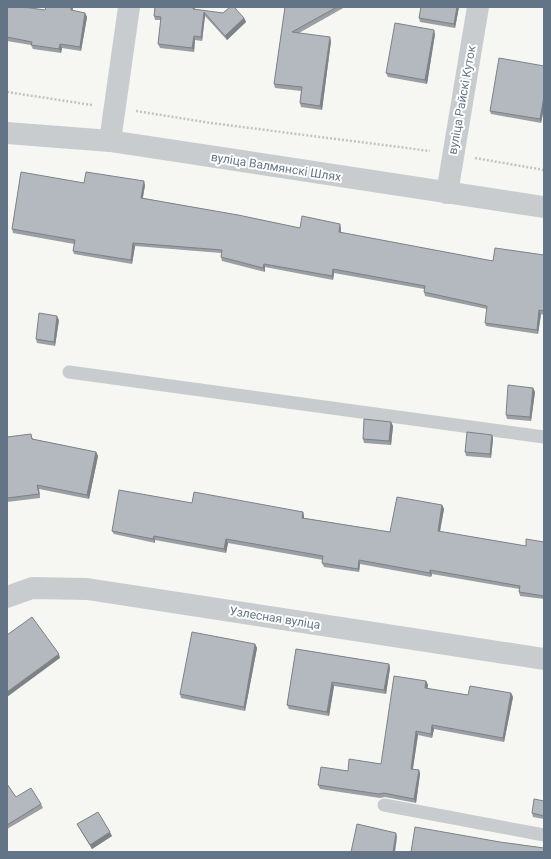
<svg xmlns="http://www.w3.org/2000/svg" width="551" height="859" font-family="Roboto,sans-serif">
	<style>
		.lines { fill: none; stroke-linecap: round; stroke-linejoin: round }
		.path { stroke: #c2c3c5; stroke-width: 2.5; stroke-dasharray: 2 2; stroke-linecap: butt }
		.service { stroke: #c9cccf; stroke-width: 13 }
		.minor { stroke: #c9cccf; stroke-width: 22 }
		.tertiary { stroke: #c9cccf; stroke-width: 22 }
		.wall { fill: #9a9fa4 }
		.shaded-wall { fill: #7d8286 }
		.building { fill: #b3b9bf; stroke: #7d8286 }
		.labels { text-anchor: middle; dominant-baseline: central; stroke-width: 4; stroke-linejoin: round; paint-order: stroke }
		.street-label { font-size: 12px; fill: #637487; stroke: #fff }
	</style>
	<rect width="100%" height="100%" fill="#f6f7f3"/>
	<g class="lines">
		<path class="path" d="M7,92L92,105
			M136,111L211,123L430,151
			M475,158L544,170"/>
		<path class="service" d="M69,372L544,437
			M384,805L544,835"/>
		<path class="minor" d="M110,141L129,7
			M447,193L478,7
			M7,597L32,588L87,589L544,659"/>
		<path class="tertiary" d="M7,133L110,141L544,207"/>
	</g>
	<path class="wall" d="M7,7L45,10L73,7V11L85,13L87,17L81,51L62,48L61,53L33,49L31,45L7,41Z
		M155,7H195V10L244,18L246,22L227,40L205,16L202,41L195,40L194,52L160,48L158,44L161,20H155L154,16Z
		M285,7H345L299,33L331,41L322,110L301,107L300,103L301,91L275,88L274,84Z
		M421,7H459L455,28L420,22L419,18Z
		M435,34L427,84L388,77L386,73Z
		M544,66V108L541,123L491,114L490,111Z
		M84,183L145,185L143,198L300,228H341V233L493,261L544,255V315L541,314L538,334L486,326L485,323L487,309L425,296L424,292V289L334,273L333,280L265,267V272L222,261L221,257V253L135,246L132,264L74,254L73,251L74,244L13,233L12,229Z
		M59,320L55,346L37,343L36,339Z
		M533,388L535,392L531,421L507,419L506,415Z
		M391,422L393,426L391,445L364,443L363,439Z
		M492,435L493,439L491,458L466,456L465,452Z
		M7,437L33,438V439L96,452L98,456L89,499L39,489L40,498L7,502Z
		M192,503L303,512L304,516V518L390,532L442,505L444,509L440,532L526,546L544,542V599L520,596L519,592V589L432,574L431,577L360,564L359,572L324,567L322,563L323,560L228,543L226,553L155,540V543L114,534L112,531Z
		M255,644L257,648L245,711L181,698L180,694Z
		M296,649L389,664L390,668L386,694L334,686L329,716L289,709L287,705Z
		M426,681L428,685L427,689L468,695L511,693L513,697L504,742L434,729L432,738L418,735L413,769L419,770L420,774L416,803L385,797L380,798L320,789L318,785L348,771L381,764Z
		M7,784L16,797L41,804L43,808L7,829Z
		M544,801V819L533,817L532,813Z
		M77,824L112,836L92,849L79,828Z"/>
	<path class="shaded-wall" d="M71,7H73L72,14L71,10Z
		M457,7H459L455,28L454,24Z
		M204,12L205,16L202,41L201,37Z
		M85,13L87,17L81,51L80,47Z
		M244,18L246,22L227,40L225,36Z
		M434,30L435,34L427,84L425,80Z
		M194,36L195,40L194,52L192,48Z
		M330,37L331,41L322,110L320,106Z
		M60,44L62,48L61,53L59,49Z
		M544,96V108L541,123L540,119Z
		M144,181L145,185L142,201L141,198Z
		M340,224L341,228L340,236L339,232Z
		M133,243L135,246L132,264L131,260Z
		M264,264L265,267V272L263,268Z
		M333,269L334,273L333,280L332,276Z
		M539,310L541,314L538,334L537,330Z
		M57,316L59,320L55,346L54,342Z
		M533,388L535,392L531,421L530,417Z
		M391,422L393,426L391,445L389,441Z
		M492,435L493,439L491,458L490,454Z
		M96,452L98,456L89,499L87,495Z
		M37,485L39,489L40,498L39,494Z
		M442,505L444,509L439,535L438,531Z
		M303,512L304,516V522L302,518Z
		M154,536L155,540V543L153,539Z
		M226,539L228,543L226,553L224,549Z
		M359,560L360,564L359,572L358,569Z
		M430,570L432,574L431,577L430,573Z
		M255,644L257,648L245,711L244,707Z
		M59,654L60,658L7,697V692Z
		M389,664L390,668L386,694L384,690Z
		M426,681L428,685L427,692L425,688Z
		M332,682L334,686L329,716L327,712Z
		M511,693L513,697L504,742L503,738Z
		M432,725L434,729L432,738L431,734Z
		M416,731L418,735L412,773L411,769Z
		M419,770L420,774L416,803L414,799Z
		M110,832L112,836L92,849L90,845Z
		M396,833L397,837L395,852H393Z"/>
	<path class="building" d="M7,7H23L45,10L46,7H71V10L85,13L80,47L60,44L59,49L31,45L32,42L7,37Z
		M155,7H193V9L223,13L230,7H234L244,18L225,36L204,12L201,37L194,36L192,48L158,44L161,17L154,16Z
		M285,7H337L292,32L330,37L320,106L300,103L302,87L274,84Z
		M421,7H457L454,24L419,18Z
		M395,23L434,30L425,80L386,73Z
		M499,58L544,66V96L540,119L490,111Z
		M21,172L84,183L86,172L144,181L141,198L238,215L300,228L302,216L340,224L339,232L493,261L495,248L544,255V311L539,310L537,330L485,323L487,306L424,292L425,286L333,269L332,276L264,264L263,268L221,257L222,250L133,243L131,260L73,251L75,240L12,229Z
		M39,313L57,316L54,342L36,339Z
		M508,385L533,388L530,417L506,415Z
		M364,419L391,422L389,441L363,439Z
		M467,432L492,435L490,454L465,452Z
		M31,434L32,439L96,452L87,495L37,485L39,494L7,498V437Z
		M119,490L192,503L194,492L303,512L302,518L390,532L397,497L442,505L438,531L526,546V539L544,542V596L519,592L520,586L430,570V573L359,560L358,569L322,563L323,556L226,539L224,549L154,536L153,539L112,531Z
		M32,617L59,654L7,692V635Z
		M192,632L255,644L244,707L180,694Z
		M296,649L389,664L384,690L332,682L327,712L287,705Z
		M394,676L426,681L425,688L468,695L470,686L511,693L503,738L432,725L431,734L416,731L411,769L419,770L414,799L384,793L379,794L318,785L321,767L348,771L349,759L381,764Z
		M7,784L16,797L31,788L41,804L7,825Z
		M534,799L544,801V816L532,813Z
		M98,812L110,832L90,845L77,824Z
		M357,824L396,833L393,852H351Z
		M415,827L500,842L544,848V852H411Z"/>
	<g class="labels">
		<g class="street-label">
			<text transform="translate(462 100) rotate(-80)">вуліца Райскі Куток</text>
			<text transform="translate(276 167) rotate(9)">вуліца Валмянскі Шлях</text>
			<text transform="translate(275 618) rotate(9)">Узлесная вуліца</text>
		</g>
	</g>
	<rect width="551" height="859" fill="none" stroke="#637487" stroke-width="16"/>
</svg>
